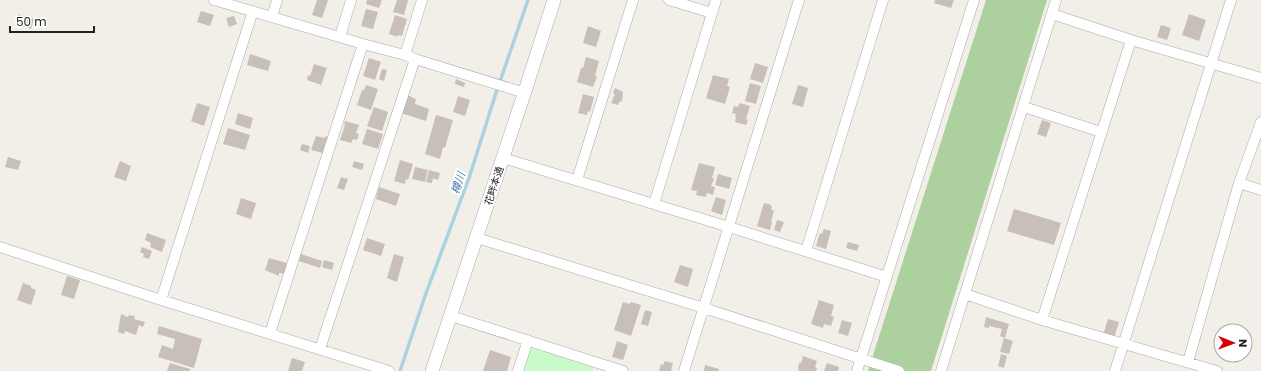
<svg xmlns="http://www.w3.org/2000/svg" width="1261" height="371" font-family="Poppins,'Noto Sans JP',sans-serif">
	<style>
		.forest { fill: #add19e }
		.park { fill: #c8facc }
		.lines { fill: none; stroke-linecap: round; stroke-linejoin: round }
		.stream { stroke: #aad3df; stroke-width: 3.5 }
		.building { fill: #c7bfb8 }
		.minor-casing { stroke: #a9a9a9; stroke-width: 11 }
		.tertiary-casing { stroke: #a9a9a9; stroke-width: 14 }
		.minor { stroke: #fff; stroke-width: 10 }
		.tertiary { stroke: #fff; stroke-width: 13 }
		.labels { text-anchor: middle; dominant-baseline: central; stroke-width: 4; stroke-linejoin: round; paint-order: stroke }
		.street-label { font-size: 10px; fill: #222; stroke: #fff }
		.water-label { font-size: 11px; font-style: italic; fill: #4a7aab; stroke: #fff }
	</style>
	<rect width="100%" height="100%" fill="#f2efe9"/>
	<path class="forest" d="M986,0H1047L931,371H868Z"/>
	<path class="park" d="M535,348L592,367L594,371H522L529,350Z"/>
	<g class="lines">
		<path class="stream" d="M400,371L425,296L469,178L495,96L528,0"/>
	</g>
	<path class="building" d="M317,0H328L322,18L312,15Z
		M367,0H382L379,8L366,4Z
		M397,0H408L404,15L393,12Z
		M935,0H954L951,8L934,3Z
		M366,9L378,12L373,29L361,26Z
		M201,11L214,15L210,26L197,22Z
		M18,14L34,19L31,29L15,24Z
		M1189,14L1206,20L1199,41L1182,35Z
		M395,15L407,19L402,36L397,35V37L389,34Z
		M234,16L237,24L229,27L226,18Z
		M1161,25L1171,28L1167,40L1157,37Z
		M588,26L601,31L596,47L583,43Z
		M250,54L271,61L268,71L247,65Z
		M586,57L599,61L595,76L597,77L593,87L577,82L581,68H583Z
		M369,58L381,62L375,80L363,76Z
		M755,63L768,67L763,83L750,79Z
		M314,64L327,68L321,85L307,80L308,75L310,76Z
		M382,69L387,70L384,81L379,79Z
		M713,75L729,79L727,86L730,87L725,104L706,98Z
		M456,79L465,83L464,87L455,84Z
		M750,83L761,86L756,104L745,101Z
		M366,85L378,89L371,110L357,105L362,90H364Z
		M798,85L808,88L803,107L792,104Z
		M615,88L623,92L622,102L620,101L618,105L611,103L615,94L613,93Z
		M583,94L594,97L590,112L588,111L587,115L578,113Z
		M407,95L416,99L415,104L429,109L426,121L401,113Z
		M458,96L470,100L465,116L453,112Z
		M197,103L210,107L204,126L191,121Z
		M740,103L750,106L746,119L748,120L746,125L735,122L736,117L735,116L736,114L732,113L734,106L738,107Z
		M374,107L388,112L382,131L367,126Z
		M238,113L253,118L250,129L235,124Z
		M436,115L453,120L445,148L443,147L440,159L425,154Z
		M1042,120L1051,123L1046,137L1037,134Z
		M345,121L359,125L356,133L359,134L357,140L353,139L351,143L340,140L345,125L344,124Z
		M228,128L250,135L245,150L223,144Z
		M367,129L383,134L378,149L362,144Z
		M316,136L325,138V136L330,138L327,150L324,149L323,153L311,150Z
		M302,144L310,146L308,153L300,150Z
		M8,157L21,161L18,170L5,167Z
		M400,160L413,164L408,180L406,179L405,184L394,181Z
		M120,161L131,166L126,181L114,177Z
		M354,161L364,164L362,170L352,167Z
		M699,163L715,167L712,178L714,179L711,186L715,187L713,195L707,193L706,197L696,195L697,191L691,190Z
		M415,167L428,170L425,182L412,179Z
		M429,170L440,173L438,180L433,178L432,183L426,182Z
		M718,174L732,178L729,189L715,185Z
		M341,177L348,179L344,190L337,188Z
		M379,187L400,194L396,206L376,199Z
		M716,197L726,200L722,215L711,211Z
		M241,198L256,203L251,219L236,214Z
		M764,203L771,205V206L772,207L771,210H774L771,222H772L770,230L757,226Z
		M1014,209L1061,223L1054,245L1007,231Z
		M777,220L784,222L780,232L774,230Z
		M824,229L831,231L826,249L816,246L820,233L822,234Z
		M147,233L166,240L162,252L150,247L151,243L145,240Z
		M367,238L385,244L381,256L363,250Z
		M848,242L859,245L857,251L846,248Z
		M142,247L152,251L149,259L143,257L144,254L140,252Z
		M301,254L322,261L320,268L299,261Z
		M394,254L404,257L397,282L387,278Z
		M269,258L287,263L284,274L279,273V276L265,270Z
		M324,260L334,263L332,270L322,267Z
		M680,265L693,269L688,287L674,282Z
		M67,276L80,280L74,299L61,295Z
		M23,283L31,286V288L36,290L31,305L17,300Z
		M819,300L834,305L831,316L834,317L831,326L824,324L823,328L811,324Z
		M623,302L630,304L631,302L641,305L631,336L614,330Z
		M645,310L652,312L648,326L641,324Z
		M121,314L128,317L129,315L135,316L134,319L145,322L143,327L139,325L136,335L125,331L124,334L118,332Z
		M986,317L1009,324L1005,338L1000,336L1002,329L989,326V328L984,327Z
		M1108,319L1119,322L1114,338L1103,335Z
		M842,320L852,323L848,336L838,333Z
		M159,326L202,339L194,368L158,357L162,345L173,349L175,339L157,334Z
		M1004,338L1013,341L1009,354L1000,352Z
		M617,341L628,345L623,360L612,357Z
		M490,350L511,357L507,371H483Z
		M1001,354L1007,356L1004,368L998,366Z
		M803,356L817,361L815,367L817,368L816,371H798L799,369L798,368L799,363H801Z
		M292,358L305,362L302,371H288Z
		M665,361L673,363L671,371H659L661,364L663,365Z
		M170,363L190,369V371H167Z
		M827,363L839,367L838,371H824Z
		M705,365L719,369V371H704Z"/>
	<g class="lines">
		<g class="minor-casing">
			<path id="minor" d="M214,0L363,44L405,55L415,59L525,93
				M669,0L712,13
				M1052,14L1131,40L1261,78
				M272,17L277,0
				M340,37L351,0
				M405,55L422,0
				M1024,107L1101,132
				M503,158L729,227L887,277
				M577,180L633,0
				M1239,183L1261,190
				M654,204L716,0
				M477,238L704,308L899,371
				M0,247L161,300L389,371
				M806,251L883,0
				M965,294L1042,320L1217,371
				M161,300L253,11
				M451,316L623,371
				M1042,320L1131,40
				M270,333L363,44
				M320,349L415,59
				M1188,362L1239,183L1261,122
				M518,371L528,340
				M684,371L799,0
				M857,371L974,0
				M941,371L1056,0
				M1115,371L1231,0"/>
		</g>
		<g class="tertiary-casing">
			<path id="tertiary" d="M432,371L526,88L554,0"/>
		</g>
		<use href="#minor" class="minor"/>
		<use href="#tertiary" class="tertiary"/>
	</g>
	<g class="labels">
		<g class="street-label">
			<text transform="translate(494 186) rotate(-72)">花畔本通</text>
		</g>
		<g class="water-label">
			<text transform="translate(458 183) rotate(-71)">樽川</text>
		</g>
	</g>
	<g transform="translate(1233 343) rotate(91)"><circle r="19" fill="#ffffff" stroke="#a7a7a7"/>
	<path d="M0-3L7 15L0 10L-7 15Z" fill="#d40000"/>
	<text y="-6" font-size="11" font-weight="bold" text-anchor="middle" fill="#222222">N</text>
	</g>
	<path d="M10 26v6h84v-6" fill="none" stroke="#222222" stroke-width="2"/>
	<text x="16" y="26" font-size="12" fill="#222222" stroke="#ffffff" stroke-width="3" paint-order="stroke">50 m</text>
</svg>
